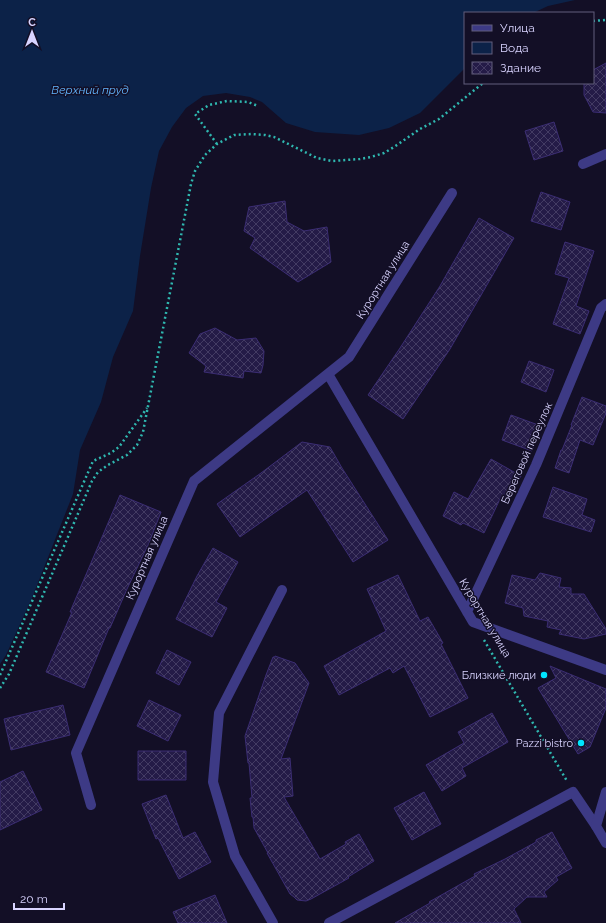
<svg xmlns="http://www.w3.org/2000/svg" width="606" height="923" font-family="Raleway,sans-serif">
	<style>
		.water { fill: #0c2248 }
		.building { fill: url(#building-cross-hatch); stroke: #3b2d73 }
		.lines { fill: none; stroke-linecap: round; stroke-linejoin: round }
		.path { stroke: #2fb8b0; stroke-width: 2.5; stroke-dasharray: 2 3; stroke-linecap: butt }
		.lane { stroke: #3d3a85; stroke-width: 10 }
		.street { stroke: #3d3a85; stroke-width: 10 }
		.poi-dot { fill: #00e5ff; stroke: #130f26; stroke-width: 1.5 }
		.labels { text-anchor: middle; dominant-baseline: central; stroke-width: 3; stroke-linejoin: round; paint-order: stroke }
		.street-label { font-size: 11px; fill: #d9d4ff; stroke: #130f26 }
		.poi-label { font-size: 11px; fill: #d9d4ff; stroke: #130f26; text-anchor: end }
		.water-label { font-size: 12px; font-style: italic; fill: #62b6ff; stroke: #130f26 }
	</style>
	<defs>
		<pattern id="building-cross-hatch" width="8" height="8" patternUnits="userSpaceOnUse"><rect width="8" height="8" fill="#241b47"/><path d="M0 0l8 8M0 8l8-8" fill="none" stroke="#433b63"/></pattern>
	</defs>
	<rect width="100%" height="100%" fill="#130f26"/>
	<path class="water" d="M0,0H575L548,6L533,13H465V68L420,113L389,128L359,135L315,132L286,123L262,102L250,97L226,93L203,96L186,108L172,127L159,151L151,188L140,256L133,311L113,357L101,402L80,450L73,494L32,598L6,655L0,664Z"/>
	<path class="building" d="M606,63V113L593,112L584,95V83H593V70Z
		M554,122L563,151L534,160L525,131Z
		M541,192L570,202L561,230L531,221Z
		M285,201L287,222L304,231L327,227L331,262L298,282L250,248L255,238L244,231L249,207Z
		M479,218L514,238L450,349L403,419L368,395L400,348L440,286L449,270Z
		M565,242L594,251L576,306L589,311L580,334L553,324L569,278L555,274Z
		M215,328L237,340L256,338L264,351L263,365L261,373L244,371L243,378L204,372L206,366L189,353L200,334Z
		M529,361L554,370L546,392L521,382Z
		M582,397L606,406V413L593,445L580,440L569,473L555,468L561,450H562L572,425H571Z
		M511,415L541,426L532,451L502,440Z
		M302,442L330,447L342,468L388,540L353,562L307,490L240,537L217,504L261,473Z
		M491,459L521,476L506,502L500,499L484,533L463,523L461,525L443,516L454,492L468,499Z
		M553,487L587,499L582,515L595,520L591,532L543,517Z
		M120,495L161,512L149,543L127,589L110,628H109L84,688L46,672L72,612H70Z
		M213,548L238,562L216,602L227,608L212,637L176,619L197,576Z
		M540,573L561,578L559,587L571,588V594H584L606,629V634L584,639L559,634L561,630L547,627L548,621L524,616L523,608L505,603L512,575L535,580Z
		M398,575L420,621L428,617L443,643L441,644L468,698L430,717L404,666L393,673L390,668L339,695L324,666L386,631L367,589Z
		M167,650L191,662L179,685L156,673Z
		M275,656L295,663L309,683L281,759L290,758L293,796L284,797L320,859L346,844L345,842L359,834L374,861L348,877L349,878L320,894L311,899L306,901L297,900L294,897L290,894L267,853H268L254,828L253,817H252L250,798H252L249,763H248L245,736L266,675L273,657H275Z
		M550,666L606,689V708L590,747L578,754L538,688L556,678Z
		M149,700L181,715L168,741L137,726Z
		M63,705L70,735L11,750L4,719Z
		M492,713L508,742L462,768L466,776L442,791L426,765L464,743L458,732Z
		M138,751H186V780H138Z
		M23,771L42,810L0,830V782Z
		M424,792L441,824L412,840L394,808Z
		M166,795L183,838L195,832L211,862L179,879L158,838L156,839L142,804Z
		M552,832L572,868L556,877L558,880L544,892L547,897H527L514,909L521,923H395L430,903L429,902L475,876L474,874L505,859L536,842V840Z
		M215,895L227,923H178L173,912Z"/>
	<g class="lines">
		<path class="path" d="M593,21L606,20
			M217,144L195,114L209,105L227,101L248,102L258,106
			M484,640L567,781
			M0,675L93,461L111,453L119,447L147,408
			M0,688L9,674L92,481L98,472L108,465L127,455L137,445L143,432L191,184L195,171L205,155L217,144L234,135L251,134L265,135L274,137L317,158L332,161L360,159L371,157L384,153L394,147L420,129L439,119L483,83"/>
		<path class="lane" d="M583,164L606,154
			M273,923L235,856L213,782L219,713L282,590
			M329,923L573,792L596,826"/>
		<path class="street" d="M328,374L473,622L606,670
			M467,612L536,465L601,308L606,304
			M606,792L596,826L606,843
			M91,805L76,753L194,481L349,357L452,193"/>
	</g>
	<g class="poi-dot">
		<circle cx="544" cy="675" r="4"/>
		<circle cx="581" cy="743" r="4"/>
	</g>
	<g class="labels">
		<g class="street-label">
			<text transform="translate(383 280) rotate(-58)">Курортная улица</text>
			<text transform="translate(527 453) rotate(-66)">Береговой переулок</text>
			<text transform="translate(147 558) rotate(-67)">Курортная улица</text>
			<text transform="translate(485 618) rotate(59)">Курортная улица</text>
		</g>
		<g class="poi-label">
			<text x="536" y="675">Близкие люди</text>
			<text x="573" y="743">Pazzi bistro</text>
		</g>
		<g class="water-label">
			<text x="90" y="90">Верхний пруд</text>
		</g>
	</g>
	<rect x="464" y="12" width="130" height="72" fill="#130f26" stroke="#625e7d"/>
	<rect x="472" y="25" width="20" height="6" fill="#3d3a85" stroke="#625e7d"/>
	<text x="500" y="32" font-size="12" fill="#d9d4ff">Улица</text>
	<rect x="472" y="42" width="20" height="12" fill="#0c2248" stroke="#625e7d"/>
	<text x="500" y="52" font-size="12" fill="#d9d4ff">Вода</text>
	<rect x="472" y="62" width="20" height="12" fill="url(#building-cross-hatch)" stroke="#625e7d"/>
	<text x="500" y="72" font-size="12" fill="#d9d4ff">Здание</text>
	<g transform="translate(32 32)" stroke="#130f26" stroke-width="3" paint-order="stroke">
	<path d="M0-3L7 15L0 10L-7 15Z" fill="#d9d4ff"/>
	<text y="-6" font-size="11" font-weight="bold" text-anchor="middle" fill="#d9d4ff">С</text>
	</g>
	<path d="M14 903v6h50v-6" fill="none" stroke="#d9d4ff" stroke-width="2"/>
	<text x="20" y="903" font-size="12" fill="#d9d4ff" stroke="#130f26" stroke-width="3" paint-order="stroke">20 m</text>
</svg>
